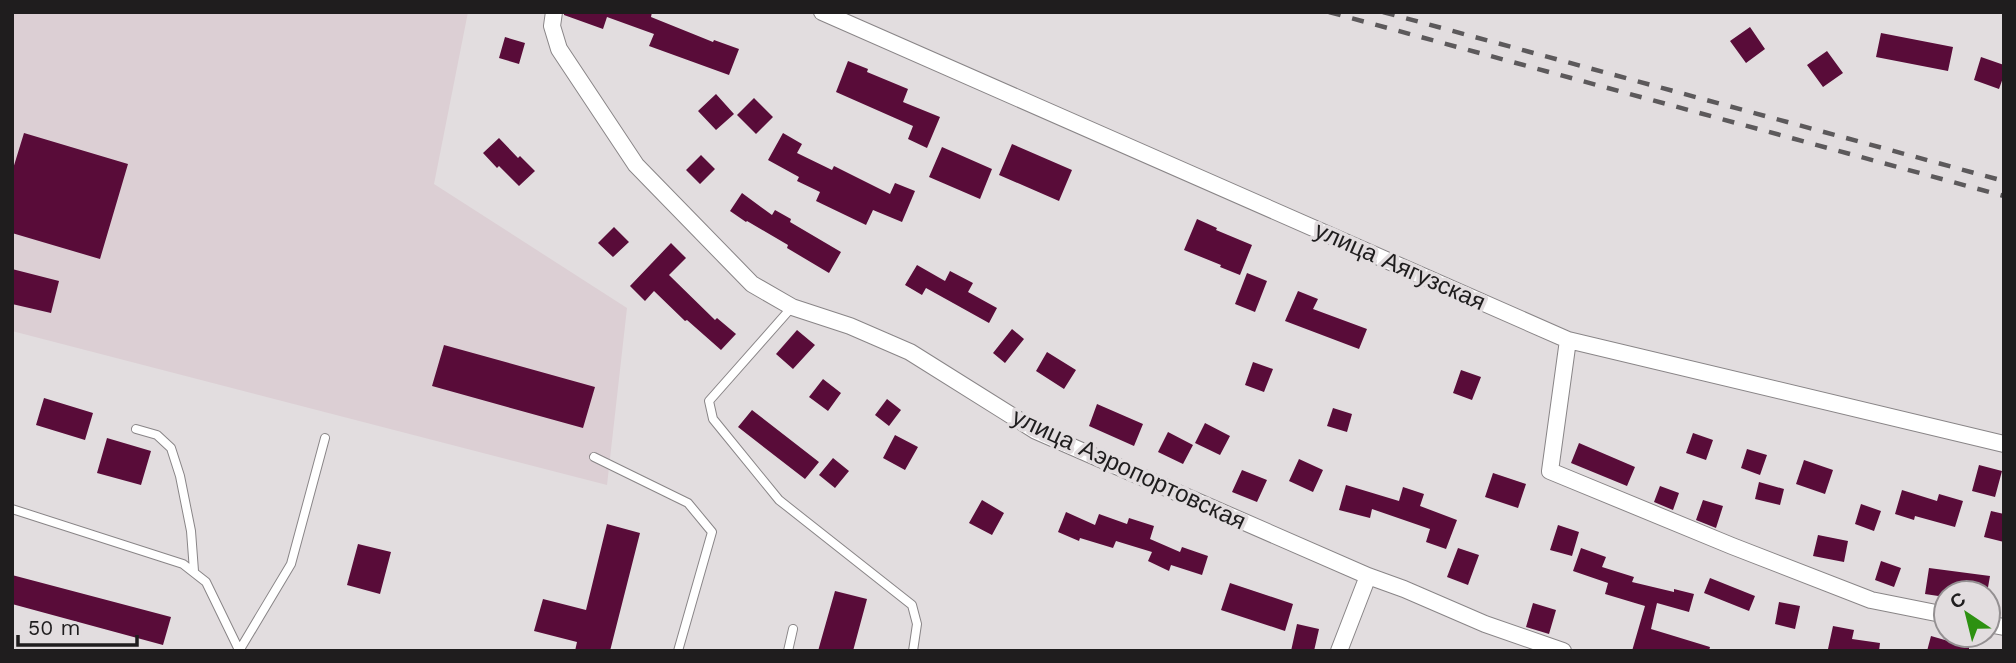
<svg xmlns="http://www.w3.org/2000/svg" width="2016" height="663" font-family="'Work Sans',sans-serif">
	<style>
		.built { fill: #dccfd4 }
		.building { fill: #590c39 }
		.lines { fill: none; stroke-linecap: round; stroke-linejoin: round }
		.lane-casing { stroke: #898587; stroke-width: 10 }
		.street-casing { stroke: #898587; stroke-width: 18 }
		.lane { stroke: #fff; stroke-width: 8 }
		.street { stroke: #fff; stroke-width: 16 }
		.rail { stroke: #5c595b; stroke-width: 4.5; stroke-dasharray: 12 12; stroke-linecap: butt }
		.labels { text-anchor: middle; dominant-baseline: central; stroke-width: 7; stroke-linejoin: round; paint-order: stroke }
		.street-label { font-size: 24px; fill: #1f1d1e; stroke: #e2dddf }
	</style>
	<rect width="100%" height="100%" fill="#e2dddf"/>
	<path class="built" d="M12,12H468L434,184L627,308L607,485L12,331Z"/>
	<path class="building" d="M564,12H652L651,17L713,42L714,40L739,49L729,75L649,46L654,34L607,17L603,29L564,15Z
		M1750,27L1765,49L1746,63L1730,41Z
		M1881,33L1953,47L1948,71L1876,57Z
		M505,37L525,43L519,64L499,58Z
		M1827,51L1843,73L1823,87L1807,65Z
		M1981,57L2004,65V75L1999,89L1974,80Z
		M848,61L868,69L867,72L908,89L903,102L940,117L927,148L908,139L913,126L836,92Z
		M716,94L734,114L716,130L698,111Z
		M754,98L773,117L756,134L737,115Z
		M24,133L128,164L100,259L12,233V172Z
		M783,133L802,144L797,153L832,170L834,166L890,194L895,183L915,191L902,222L873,210L866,225L816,201L820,192L797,181L799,177L768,160Z
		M499,138L518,158L520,156L535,171L519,186L499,166L497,168L483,153Z
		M1012,144L1072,170L1059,201L999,175Z
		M942,147L992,169L980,199L929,177Z
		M701,155L715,169L700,184L686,170Z
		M742,193L772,215L775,210L791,219L790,222L841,252L829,273L787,248L788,245L747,221L746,222L730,211Z
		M1197,219L1217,228L1216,230L1252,245L1240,275L1220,267L1221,265L1184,250Z
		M614,227L629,242L613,257L598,243Z
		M671,243L686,258L669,275L715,320L717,318L736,334L721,350L687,320L685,321L654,291L645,301L630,286Z
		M917,265L945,281L950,271L973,283L968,292L997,308L989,323L926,288L922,295L905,285Z
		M12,269L59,281L51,313L12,304Z
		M1247,273L1267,281L1255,312L1235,304Z
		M1298,291L1318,299L1313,309L1367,329L1359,349L1285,321Z
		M1012,329L1024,339L1005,363L993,353Z
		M797,330L815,345L793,369L776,354Z
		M444,345L595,387L583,428L432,386Z
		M1047,352L1076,370L1064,389L1036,371Z
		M1253,362L1273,369L1264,392L1245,385Z
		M1461,370L1481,377L1472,400L1453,393Z
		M823,379L841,393L828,411L809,397Z
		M44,398L93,413L85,440L36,425Z
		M887,399L901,410L889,426L875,415Z
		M1097,404L1143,424L1134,446L1089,426Z
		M1333,408L1352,414L1347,432L1327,426Z
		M752,410L819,462L805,479L738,427Z
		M1205,423L1230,436L1220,455L1195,443Z
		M1168,432L1193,445L1183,464L1158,452Z
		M1693,433L1713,440L1706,460L1686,453Z
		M895,435L918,447L905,470L883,458Z
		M107,438L151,451L141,485L97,473Z
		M1579,443L1635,467L1627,486L1571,463Z
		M1747,449L1767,455L1760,475L1741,468Z
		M833,458L849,471L835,488L819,475Z
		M1299,459L1323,470L1313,492L1289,481Z
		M1804,460L1833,470L1825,494L1796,484Z
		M1979,465L2002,471L1995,497L1972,491Z
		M1242,470L1267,480L1257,502L1232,492Z
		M1493,473L1526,484L1518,508L1485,497Z
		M1759,482L1784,489L1780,505L1755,499Z
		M1346,485L1399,501L1403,487L1424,494L1420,506L1457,520L1446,549L1426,542L1430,529L1372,509L1370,518L1339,510Z
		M1660,486L1679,493L1673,510L1654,502Z
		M1902,490L1937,501L1939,494L1963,501L1955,527L1915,516L1914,520L1895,514Z
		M982,500L1004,513L992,535L969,523Z
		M1703,500L1723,506L1716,528L1696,520Z
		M1861,504L1881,511L1874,531L1855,524Z
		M1991,511L2004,514V542L1984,537Z
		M1066,512L1095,525L1099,514L1127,524L1129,518L1154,526L1150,539L1180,552L1182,547L1208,556L1202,575L1171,565L1169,571L1148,561L1152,552L1116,541L1113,548L1080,538L1079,541L1058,532Z
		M607,524L640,533L610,651H575L577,642L534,631L543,599L586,610Z
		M1558,525L1579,532L1572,556L1550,550Z
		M1818,535L1848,541L1844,562L1813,556Z
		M358,544L391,552L380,594L347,585Z
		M1458,548L1479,555L1468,585L1447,577Z
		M1581,548L1606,557L1602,567L1634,577L1632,582L1674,592V589L1694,594L1689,612L1657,603L1651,629L1710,647L1709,651H1632L1645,606L1605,594L1608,583L1573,571Z
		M1881,561L1901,568L1894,587L1875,580Z
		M1929,568L1990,576L1987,593H1946L1945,597L1925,594Z
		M12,575L171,617L163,645L12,604Z
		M1710,578L1755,596L1749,611L1704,593Z
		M1230,583L1293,604L1285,631L1221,610Z
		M835,591L867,599L853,651H818Z
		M1779,602L1800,606L1795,629L1775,624Z
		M1533,603L1556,610L1549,634L1526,627Z
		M1297,624L1319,629L1314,651H1291Z
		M1833,626L1854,630L1852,639L1880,643L1879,651H1838L1828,649Z
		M1931,636L1969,647V651H1927Z"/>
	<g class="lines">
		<g class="lane-casing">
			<path id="lane" d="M792,307L709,401L713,419L779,500L912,605L917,624L913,651
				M136,429L157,435L171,448L180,476L191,531L194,571
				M594,457L688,503L712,532L678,651
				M12,509L183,564L206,582L239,650
				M239,651L291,564L325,438
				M788,651L793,629"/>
		</g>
		<g class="street-casing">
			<path id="street" d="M554,12L552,26L559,49L636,165L752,284L792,307L850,326L910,352L1036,431L1368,576L1404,589L1485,624L1563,651
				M822,12L1568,340L2004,444
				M1568,340L1550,471L1732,546L1871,600L1946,615
				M1988,624L2004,627
				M1339,651L1368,576"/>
		</g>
		<use href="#lane" class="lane"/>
		<use href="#street" class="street"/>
		<path class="rail" d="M1329,12L2004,196
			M1383,12L2004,181"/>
	</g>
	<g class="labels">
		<g class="street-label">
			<text transform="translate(1400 266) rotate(24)">улица Аягузская</text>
			<text transform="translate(1129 469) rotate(25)">улица Аэропортовская</text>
		</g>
	</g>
	<rect width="2016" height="663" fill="none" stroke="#1f1d1e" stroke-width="28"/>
	<g transform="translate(1967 614) rotate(325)"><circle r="33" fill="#e2dddf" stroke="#949092" stroke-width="2"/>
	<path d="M0-5L12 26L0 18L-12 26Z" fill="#2d9111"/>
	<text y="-10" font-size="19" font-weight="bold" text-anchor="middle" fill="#1f1d1e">С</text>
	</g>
	<path d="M18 635v10h119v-10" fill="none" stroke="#1f1d1e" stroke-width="3.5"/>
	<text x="28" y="635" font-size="21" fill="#1f1d1e" stroke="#e2dddf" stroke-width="5" paint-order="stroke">50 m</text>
</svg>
